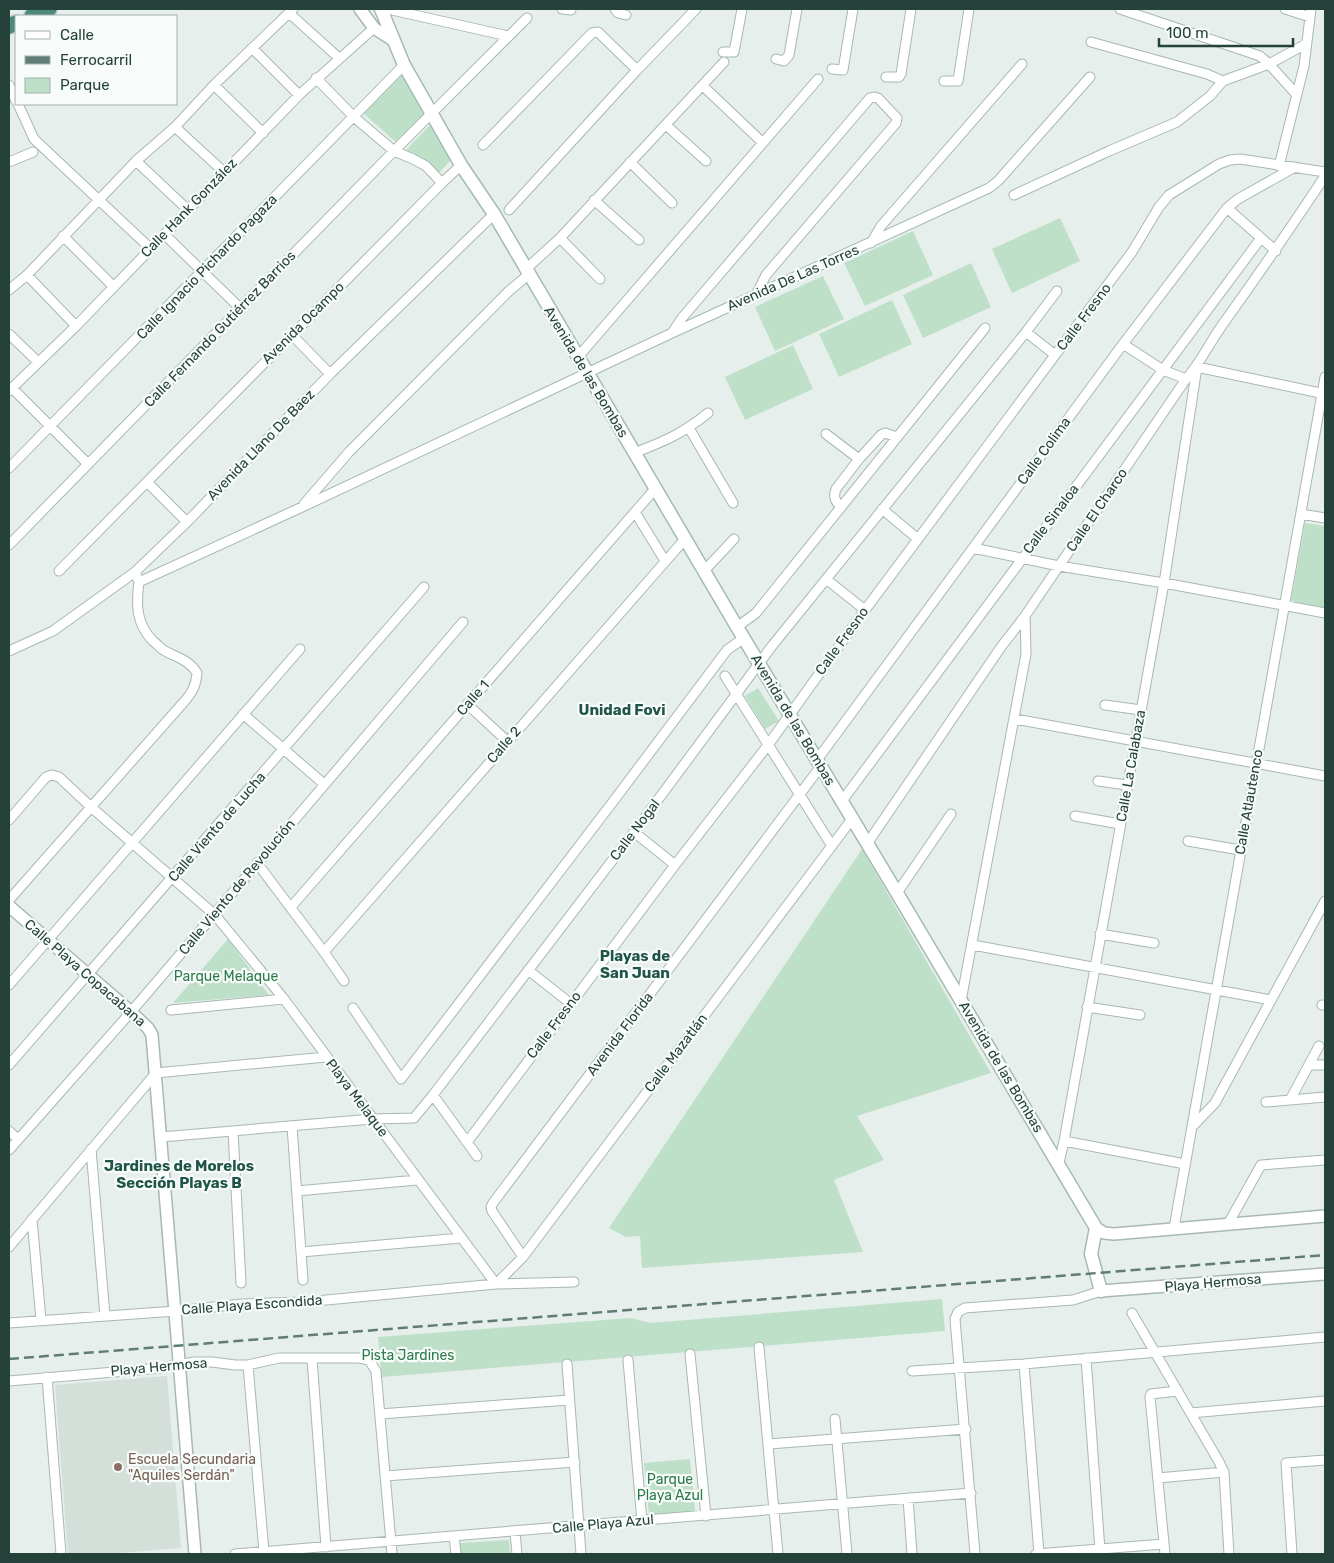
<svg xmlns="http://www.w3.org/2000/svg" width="1334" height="1563" font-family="Rubik,sans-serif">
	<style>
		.built { fill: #d4dfda }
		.green { fill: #bfe0c8 }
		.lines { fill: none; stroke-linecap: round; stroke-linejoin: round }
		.minor-casing { stroke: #a8b8b2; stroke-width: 11 }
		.tertiary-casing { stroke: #a8b8b2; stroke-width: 14 }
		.secondary-casing { stroke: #a4bbb3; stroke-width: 15 }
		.trunk-casing { stroke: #c2cac8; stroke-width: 18 }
		.minor { stroke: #fff; stroke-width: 9 }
		.tertiary { stroke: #fff; stroke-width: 11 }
		.secondary { stroke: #fff; stroke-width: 12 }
		.trunk { stroke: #4c8a7c; stroke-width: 15 }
		.rail { stroke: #5f7d75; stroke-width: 2.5; stroke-dasharray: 10 5; stroke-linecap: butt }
		.education-dot { fill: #8d6e63; stroke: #f7fbf9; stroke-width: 2 }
		.labels { text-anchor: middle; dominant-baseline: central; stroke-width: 4.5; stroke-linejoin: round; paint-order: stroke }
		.street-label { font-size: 14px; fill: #24423a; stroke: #f7fbf9 }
		.park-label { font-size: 14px; fill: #2d7a4b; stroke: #f7fbf9 }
		.education-label { font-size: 14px; fill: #785e54; stroke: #f7fbf9; text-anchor: start }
		.neighbourhood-label { font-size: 15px; font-weight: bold; fill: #1f5548; stroke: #f7fbf9 }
	</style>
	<rect width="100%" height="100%" fill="#e6efeb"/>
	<path class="built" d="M167,1376L181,1548L106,1554H68L55,1385Z"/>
	<path class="green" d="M401,74L426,119L398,144L362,112Z
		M430,125L453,158L436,176L406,150Z
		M1060,218L1080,261L1012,293L992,249Z
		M913,231L933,275L865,306L844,263Z
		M971,263L991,307L923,338L903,295Z
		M823,276L844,319L775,351L755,307Z
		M892,300L912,344L839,377L819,334Z
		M793,345L813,389L745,420L725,377Z
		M1305,523L1325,526V608L1291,601Z
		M758,688L779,721L765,729L745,696Z
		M862,849L991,1073L857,1116L884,1160L834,1180L863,1252L642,1268L640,1236L626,1237L609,1228Z
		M228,939L269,995L173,1003Z
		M942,1299L945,1331L382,1377L378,1337L631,1318L650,1323Z
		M690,1459L695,1511L649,1515L644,1463Z
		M509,1540L510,1554H461L460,1543Z"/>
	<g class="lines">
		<g class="minor-casing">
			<path id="minor" d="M381,9L392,10L508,36
				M562,9L571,10
				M615,9L618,13L626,15
				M1120,9L1260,56L1269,64L1296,94
				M1285,9L1310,17
				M289,13L339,58
				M1091,42L1207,74L1223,81
				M252,48L299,95
				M723,52H734L742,9
				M776,59L784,61L789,55L797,9
				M832,69L843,70L853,9
				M886,77H899L901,74L911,9
				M316,78L354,117L394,151L413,159L426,166L442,183
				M944,81H958L969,9
				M9,85L16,101
				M214,85L263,133
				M703,86L762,142
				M18,104L34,139L150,248
				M666,125L706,161
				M175,127L224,172
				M483,145L592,33L598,32L637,70
				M136,161L187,209
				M9,162L33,152
				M630,162L672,203
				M1279,166L1304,66L1311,9
				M1014,195L1109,151L1177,122L1210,96L1223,81L1269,64L1306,44
				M594,200L639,240
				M1227,208L1276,251
				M509,210L637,70L696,9
				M164,234L241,309
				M63,236L114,287
				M560,238L600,279
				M871,243L881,226L1022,64
				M525,270L560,238L724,62
				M27,275L76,326
				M9,290L27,275L136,161L175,127L214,85L293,9
				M1026,332L1055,355
				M672,333L682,318L870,98L874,97L878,98L895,116L897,118L896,123L766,275L756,295
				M9,334L38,362
				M292,335L330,374
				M1123,344L1163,370L1186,379
				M578,357L818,79
				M12,388L88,464
				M9,391L76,326L299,95L374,28
				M689,428L733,503
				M826,434L859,459
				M634,453C665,441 682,434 708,413
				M9,468L404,65
				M147,482L187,522
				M304,504L349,452L509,291L528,275
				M841,507C835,501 833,497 836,489L859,459L881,435L885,433L897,437
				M882,509L918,539
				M635,512L665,561
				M1301,514L1325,518
				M9,545L394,151L527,18
				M973,548L1059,566L1164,583L1325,613
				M59,571L442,183L461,165
				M704,571L734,539
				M135,572L139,582L300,508L672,333L989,188L998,181L1090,77
				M826,579L865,610
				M737,627L756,613L985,328
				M9,651L53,631L135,572L187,522L330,374L494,214
				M725,676L832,846
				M467,704L507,741
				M1105,705L1141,710
				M243,714L324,784
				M1015,719L1325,776
				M817,760L1123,344L1227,208L1238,199L1295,167
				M1098,781L1127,785
				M842,801L1261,238
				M1075,816L1120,824
				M9,820L46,777L52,775L59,777L91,807L215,915L284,999L496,1284
				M634,832L675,865
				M1188,841L1240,850
				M867,844L1001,647L1025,616L1186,379C1201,362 1210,342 1223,324C1258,275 1292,226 1325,176
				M257,863L324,952L344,981
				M897,893L951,814
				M9,900L183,703C192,693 196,686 197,673C189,660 178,658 165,651C161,649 157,644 153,641C136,624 136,604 139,582
				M291,907L655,489
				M1100,934L1154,943
				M973,945L1271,1000
				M324,952L685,539
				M528,970L570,1003
				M9,985L300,649
				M961,1001L1026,654L1025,616
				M1322,1005H1325
				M1087,1007L1140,1015
				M353,1008L401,1079L612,803L727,650L744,638
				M171,1010L284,999
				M9,1065L424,587
				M1309,1065H1325
				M433,1095L477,1156
				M1290,1100L1319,1046
				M1266,1102L1325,1097
				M292,1126L303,1280
				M1192,1127L1215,1103L1325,901
				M9,1131L18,1139
				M233,1131L241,1283
				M161,1137L372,1119L414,1118L433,1095L634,832L772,646L1026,332L1057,291
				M468,1141L675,865L768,745L865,610L1132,252L1159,207L1169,195L1219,164L1230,160L1240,159L1325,172
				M1064,1141L1185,1164
				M91,1149L105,1316
				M9,1150L131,1012L463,622
				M1059,1163L1064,1141L1164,583L1197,367L1325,394
				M297,1191L417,1180
				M32,1219L41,1320
				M1228,1224L1261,1165L1325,1160
				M1174,1228L1325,377
				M9,1247L156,1073L326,1057
				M301,1252L461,1238
				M523,1257L492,1211L491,1207L493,1203L821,766
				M496,1284L523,1257L852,819
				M1132,1313L1218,1460L1224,1472L1229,1554
				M9,1323L176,1311L242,1304L305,1302L496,1284L574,1282
				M759,1347L778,1554
				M690,1354L706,1516
				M1086,1358L1100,1550
				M312,1359L326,1547
				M628,1360L642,1521
				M567,1364L581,1554
				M1024,1364L1039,1554
				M248,1365L264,1552
				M912,1371L1024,1364L1325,1337
				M47,1377L61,1554
				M9,1381L161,1368L194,1362H212L235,1365H248L279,1358H359L369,1360L376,1371L392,1554
				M1191,1413L1325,1401
				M380,1414L569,1400
				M835,1419L847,1554
				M769,1444L966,1429
				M385,1476L575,1462
				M1158,1478L1224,1472
				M908,1498L912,1554
				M515,1532L517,1554
				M454,1536L456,1554
				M235,1554L971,1493
				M975,1554L955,1319L958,1312L965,1308L1073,1300L1101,1291
				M1036,1554L1164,1544
				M1165,1554L1150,1397L1151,1394L1178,1391
				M1292,1554L1286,1463L1325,1460"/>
		</g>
		<g class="tertiary-casing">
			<path id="tertiary" d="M360,9L374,28L394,41
				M9,906L131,1012L148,1028L152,1035L195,1554
				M1096,1228L1104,1233L1114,1234L1325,1216
				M1101,1291L1325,1274"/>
		</g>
		<g class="secondary-casing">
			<path id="secondary" d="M381,9L404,65L461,165L494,214L737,627L897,893L1096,1228L1091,1254L1101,1291"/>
		</g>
		<g class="trunk-casing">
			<path id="trunk" d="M32,16L49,9
				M9,26L16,23"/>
		</g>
		<use href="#minor" class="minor"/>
		<use href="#tertiary" class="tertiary"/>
		<use href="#secondary" class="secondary"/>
		<use href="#trunk" class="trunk"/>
		<path class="rail" d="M9,1359L1325,1255"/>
	</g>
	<circle class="education-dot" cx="118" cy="1467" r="5"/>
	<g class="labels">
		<g class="street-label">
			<text transform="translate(189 208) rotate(-46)">Calle Hank González</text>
			<text transform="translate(207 267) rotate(-46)">Calle Ignacio Pichardo Pagaza</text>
			<text transform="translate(793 278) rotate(-24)">Avenida De Las Torres</text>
			<text transform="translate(1084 317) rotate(-53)">Calle Fresno</text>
			<text transform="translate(303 323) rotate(-45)">Avenida Ocampo</text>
			<text transform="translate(220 329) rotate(-46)">Calle Fernando Gutiérrez Barrios</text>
			<text transform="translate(586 372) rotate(59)">Avenida de las Bombas</text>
			<text transform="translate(261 445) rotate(-46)">Avenida Llano De Baez</text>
			<text transform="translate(1044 451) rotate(-54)">Calle Colima</text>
			<text transform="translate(1097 510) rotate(-56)">Calle El Charco</text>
			<text transform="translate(1051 519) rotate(-53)">Calle Sinaloa</text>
			<text transform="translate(842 641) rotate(-54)">Calle Fresno</text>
			<text transform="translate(473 698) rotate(-49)">Calle 1</text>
			<text transform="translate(793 720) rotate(59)">Avenida de las Bombas</text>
			<text transform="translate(504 745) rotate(-49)">Calle 2</text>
			<text transform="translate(1131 766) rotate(-80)">Calle La Calabaza</text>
			<text transform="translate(1249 802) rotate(-80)">Calle Atlautenco</text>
			<text transform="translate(217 827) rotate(-49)">Calle Viento de Lucha</text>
			<text transform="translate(635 830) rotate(-53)">Calle Nogal</text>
			<text transform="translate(237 887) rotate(-50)">Calle Viento de Revolución</text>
			<text transform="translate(85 973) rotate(41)">Calle Playa Copacabana</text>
			<text transform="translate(554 1025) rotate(-53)">Calle Fresno</text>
			<text transform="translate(620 1034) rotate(-53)">Avenida Florida</text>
			<text transform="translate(676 1053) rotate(-53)">Calle Mazatlán</text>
			<text transform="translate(1001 1067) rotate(59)">Avenida de las Bombas</text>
			<text transform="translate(357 1098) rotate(53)">Playa Melaque</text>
			<text transform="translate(1213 1283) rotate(-5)">Playa Hermosa</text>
			<text transform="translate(252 1305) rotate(-4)">Calle Playa Escondida</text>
			<text transform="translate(159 1367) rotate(-5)">Playa Hermosa</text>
			<text transform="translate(603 1524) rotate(-5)">Calle Playa Azul</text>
		</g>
		<g class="park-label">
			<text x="226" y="976">Parque Melaque</text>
			<text x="408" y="1355">Pista Jardines</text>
			<text x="670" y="1479">Parque<tspan x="670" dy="16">Playa Azul</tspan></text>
		</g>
		<g class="education-label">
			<text x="128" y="1459">Escuela Secundaria<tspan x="128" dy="16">"Aquiles Serdán"</tspan></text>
		</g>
		<g class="neighbourhood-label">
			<text x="622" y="710">Unidad Fovi</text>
			<text x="635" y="956">Playas de<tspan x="635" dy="17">San Juan</tspan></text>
			<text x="179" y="1166">Jardines de Morelos<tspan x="179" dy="17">Sección Playas B</tspan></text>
		</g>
	</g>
	<rect width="1334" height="1563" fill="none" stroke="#24423a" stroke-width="20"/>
	<rect x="15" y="15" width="162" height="90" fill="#f7fbf9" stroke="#a3b1ad"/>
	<rect x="25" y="31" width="25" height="8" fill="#ffffff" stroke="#a3b1ad"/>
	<text x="60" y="40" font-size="15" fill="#24423a">Calle</text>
	<rect x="25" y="56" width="25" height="8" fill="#5f7d75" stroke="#a3b1ad"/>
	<text x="60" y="65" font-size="15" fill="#24423a">Ferrocarril</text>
	<rect x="25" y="78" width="25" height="15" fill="#bfe0c8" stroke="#a3b1ad"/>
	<text x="60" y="90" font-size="15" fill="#24423a">Parque</text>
	<path d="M1159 38v8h134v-8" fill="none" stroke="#24423a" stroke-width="2.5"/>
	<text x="1166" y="38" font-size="15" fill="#24423a" stroke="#f7fbf9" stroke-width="4" paint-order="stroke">100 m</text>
</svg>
